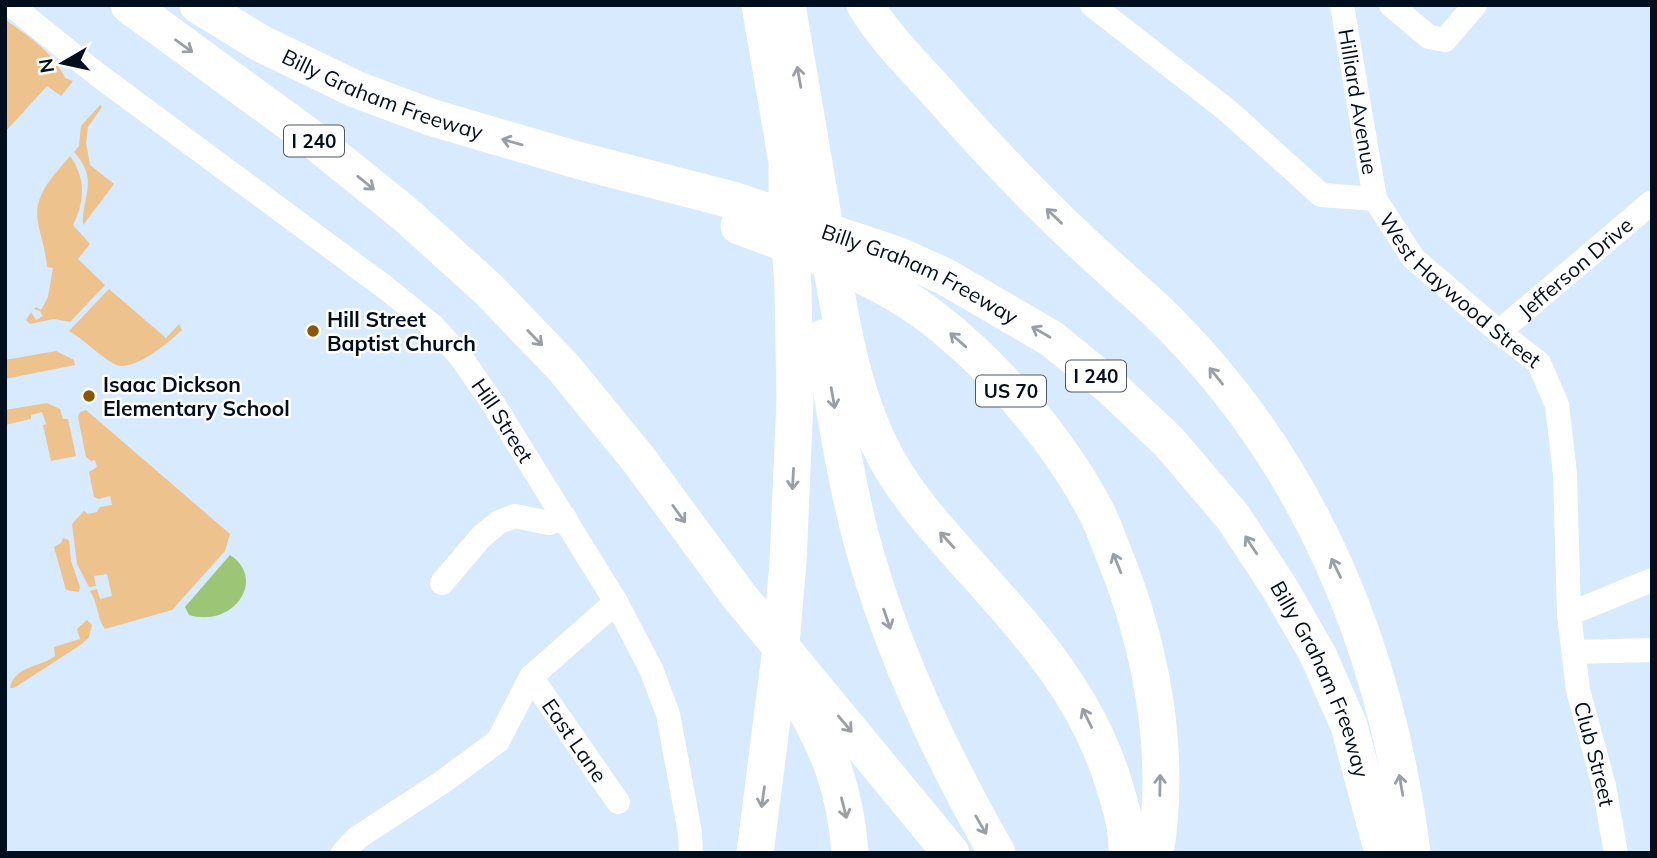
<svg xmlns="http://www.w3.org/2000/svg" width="1657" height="858" font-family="Mulish,sans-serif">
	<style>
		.green { fill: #eec28d }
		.water { fill: #9cc575 }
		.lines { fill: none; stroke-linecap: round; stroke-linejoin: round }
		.minor { stroke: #fff; stroke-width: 24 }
		.highway { stroke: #fff; stroke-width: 37 }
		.oneway { stroke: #999fa5 }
		.poi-dot { fill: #895700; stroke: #fff; stroke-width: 2.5 }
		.labels { text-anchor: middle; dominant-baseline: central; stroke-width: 5; stroke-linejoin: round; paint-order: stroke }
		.shield { fill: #fff; stroke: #4d5662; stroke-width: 2 }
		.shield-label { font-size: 19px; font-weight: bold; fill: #010e1e }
		.street-label { font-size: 21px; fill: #010e1e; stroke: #fff }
		.poi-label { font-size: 21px; font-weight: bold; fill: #010e1e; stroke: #fff; text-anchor: start }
	</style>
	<rect width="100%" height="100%" fill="#d8eafe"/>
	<path class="green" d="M5,19C27,36 53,51 65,78L73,81L61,96L47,86L5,132Z
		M100,105L102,107L88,127L86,143L90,165L114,184L83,225C81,198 100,180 74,152L79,146L81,126Z
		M70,156C86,178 85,201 73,225L90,244L78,259L105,285L70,322L54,319L30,324L26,320L31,312L36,320L43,316L40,311L34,309L36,307L41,310L48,297L53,268L47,267C46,252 41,238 38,223C33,194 53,177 70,156Z
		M109,289L166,338L179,324L182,330C169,342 132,374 114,364C98,355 85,340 69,331Z
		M56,351L74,360L75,365L5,379V360Z
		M47,403L60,409L63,419H68L76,456L51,461L43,425L46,424L42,412L31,415V419L5,425V410Z
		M86,410L230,534L225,551L172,610L105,629C97,619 98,603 90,591L97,589L100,599L112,596L107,574L94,576L96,586L89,587L77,564L72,524L84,511L88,514L97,512L100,507L112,505L110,496L99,499L94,497L89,472L97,467L95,460L91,461L86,457L78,417L80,412Z
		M63,538L69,540L71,561L80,587L79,592L66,590L54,547L61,543Z
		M87,620L92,625L89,637L82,644L14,688H10C15,665 40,668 55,656L54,647L80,639L77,629Z"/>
	<path class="water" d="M230,555C267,579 234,628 189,615L185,607Z"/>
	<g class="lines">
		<g class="minor">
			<path id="s1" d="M11,5L98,75L386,288L433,326L460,356L494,405L616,602L651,669L668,714L690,833L691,853"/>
			<path id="s2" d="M1092,5L1228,111L1321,195L1375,199L1413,258L1499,332L1539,363L1557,405L1565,474L1569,614L1578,690L1604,786L1616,853"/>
			<path id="s3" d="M1342,5L1375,199"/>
			<path d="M1391,5L1429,37L1445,40L1475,5"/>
			<path id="s4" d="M1499,332L1652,202"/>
			<path d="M442,583L481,537L499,522L515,516L549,523L565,518"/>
			<path d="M1569,614L1652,580"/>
			<path d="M1575,652L1652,650"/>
			<path id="s5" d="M531,677L618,802"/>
			<path d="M343,853L357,838L441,783L498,741L531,677L616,602"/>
		</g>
		<g class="highway">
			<path d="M129,5L311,138L405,214L488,289L564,368L639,460L739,596L951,853"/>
			<path id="s6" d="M198,5L260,43L355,89L430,117L577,160L736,201L897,255L944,276L1052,339L1112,388L1169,442L1233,517L1279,587L1318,655L1349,726L1383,853"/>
			<path d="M787,5C800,83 814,162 827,240C839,309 849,381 879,444C900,489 935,527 967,563C1028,631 1085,692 1113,781C1120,804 1128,828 1127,853"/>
			<path d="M865,5C885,38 913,65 939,94C975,135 1012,175 1051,213C1085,247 1121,278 1156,310C1308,457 1386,646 1412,853"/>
			<path d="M739,226C803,250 880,276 934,319C997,368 1060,442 1097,513C1103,525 1108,539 1113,552C1151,645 1172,753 1155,853"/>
			<path d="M823,338C833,400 843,464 858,526C887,641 938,750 997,853"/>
			<path d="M796,692C829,749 845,787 850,853"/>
			<path d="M755,853L780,656L788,562L795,400L793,288L787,197V162L760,5"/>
		</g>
	</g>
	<defs><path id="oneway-shaft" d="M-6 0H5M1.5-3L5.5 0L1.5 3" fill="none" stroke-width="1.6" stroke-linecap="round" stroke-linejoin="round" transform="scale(1.75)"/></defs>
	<g class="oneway">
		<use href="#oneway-shaft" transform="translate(184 46) rotate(36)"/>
		<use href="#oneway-shaft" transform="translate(799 77) rotate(-100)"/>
		<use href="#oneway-shaft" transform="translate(512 142) rotate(-164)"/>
		<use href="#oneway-shaft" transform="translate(366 183) rotate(39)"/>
		<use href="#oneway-shaft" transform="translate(1054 216) rotate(-136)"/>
		<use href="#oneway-shaft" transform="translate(1041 332) rotate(-150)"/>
		<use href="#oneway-shaft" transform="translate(535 338) rotate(46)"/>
		<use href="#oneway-shaft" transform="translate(958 340) rotate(-139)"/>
		<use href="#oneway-shaft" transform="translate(1216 376) rotate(-129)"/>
		<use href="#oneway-shaft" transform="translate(833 398) rotate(80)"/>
		<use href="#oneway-shaft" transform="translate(793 479) rotate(93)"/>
		<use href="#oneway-shaft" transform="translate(679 514) rotate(54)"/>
		<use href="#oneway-shaft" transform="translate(947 540) rotate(-132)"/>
		<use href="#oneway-shaft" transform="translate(1251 545) rotate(-123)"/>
		<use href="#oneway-shaft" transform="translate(1117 563) rotate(-112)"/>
		<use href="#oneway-shaft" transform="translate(1336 568) rotate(-116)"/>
		<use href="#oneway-shaft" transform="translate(887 619) rotate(71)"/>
		<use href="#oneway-shaft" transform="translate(1087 718) rotate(-116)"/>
		<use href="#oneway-shaft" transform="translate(845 724) rotate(50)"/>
		<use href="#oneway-shaft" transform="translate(1160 785) rotate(-89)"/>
		<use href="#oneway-shaft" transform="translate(1401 785) rotate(-100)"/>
		<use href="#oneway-shaft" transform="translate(763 797) rotate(98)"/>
		<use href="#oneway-shaft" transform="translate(844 808) rotate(76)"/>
		<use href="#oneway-shaft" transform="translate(981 825) rotate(60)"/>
	</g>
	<g class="poi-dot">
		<circle cx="313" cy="331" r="7"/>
		<circle cx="89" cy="396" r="7"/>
	</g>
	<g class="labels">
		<g class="shield">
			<rect x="284" y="125.5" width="60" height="31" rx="5"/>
			<rect x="1066" y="360.5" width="60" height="31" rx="5"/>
			<rect x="976" y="375.5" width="70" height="31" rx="5"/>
		</g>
		<g class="shield-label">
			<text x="314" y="141">I 240</text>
			<text x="1096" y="376">I 240</text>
			<text x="1011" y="391">US 70</text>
		</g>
		<g class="street-label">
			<text stroke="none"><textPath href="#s6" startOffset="206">Billy Graham Freeway</textPath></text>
			<text stroke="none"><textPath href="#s3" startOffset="98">Hilliard Avenue</textPath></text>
			<text stroke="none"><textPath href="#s4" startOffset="100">Jefferson Drive</textPath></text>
			<text stroke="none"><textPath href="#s6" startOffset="774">Billy Graham Freeway</textPath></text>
			<text stroke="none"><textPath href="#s2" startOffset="478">West Haywood Street</textPath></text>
			<text stroke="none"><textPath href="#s1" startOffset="648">Hill Street</textPath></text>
			<text stroke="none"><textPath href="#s6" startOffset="1362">Billy Graham Freeway</textPath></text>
			<text stroke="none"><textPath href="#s5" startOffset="77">East Lane</textPath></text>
			<text stroke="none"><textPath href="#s2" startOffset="984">Club Street</textPath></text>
		</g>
		<g class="poi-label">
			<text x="327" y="319">Hill Street<tspan x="327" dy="24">Baptist Church</tspan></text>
			<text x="103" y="384">Isaac Dickson<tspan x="103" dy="24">Elementary School</tspan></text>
		</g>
	</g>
	<rect width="1657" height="858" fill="none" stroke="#010e1e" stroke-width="14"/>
	<g transform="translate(63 63) rotate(261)" stroke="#ffffff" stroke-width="5" paint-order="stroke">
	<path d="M0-5L12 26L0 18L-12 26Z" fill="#010e1e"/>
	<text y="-10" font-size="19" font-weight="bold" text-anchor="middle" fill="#010e1e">N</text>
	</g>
</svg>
